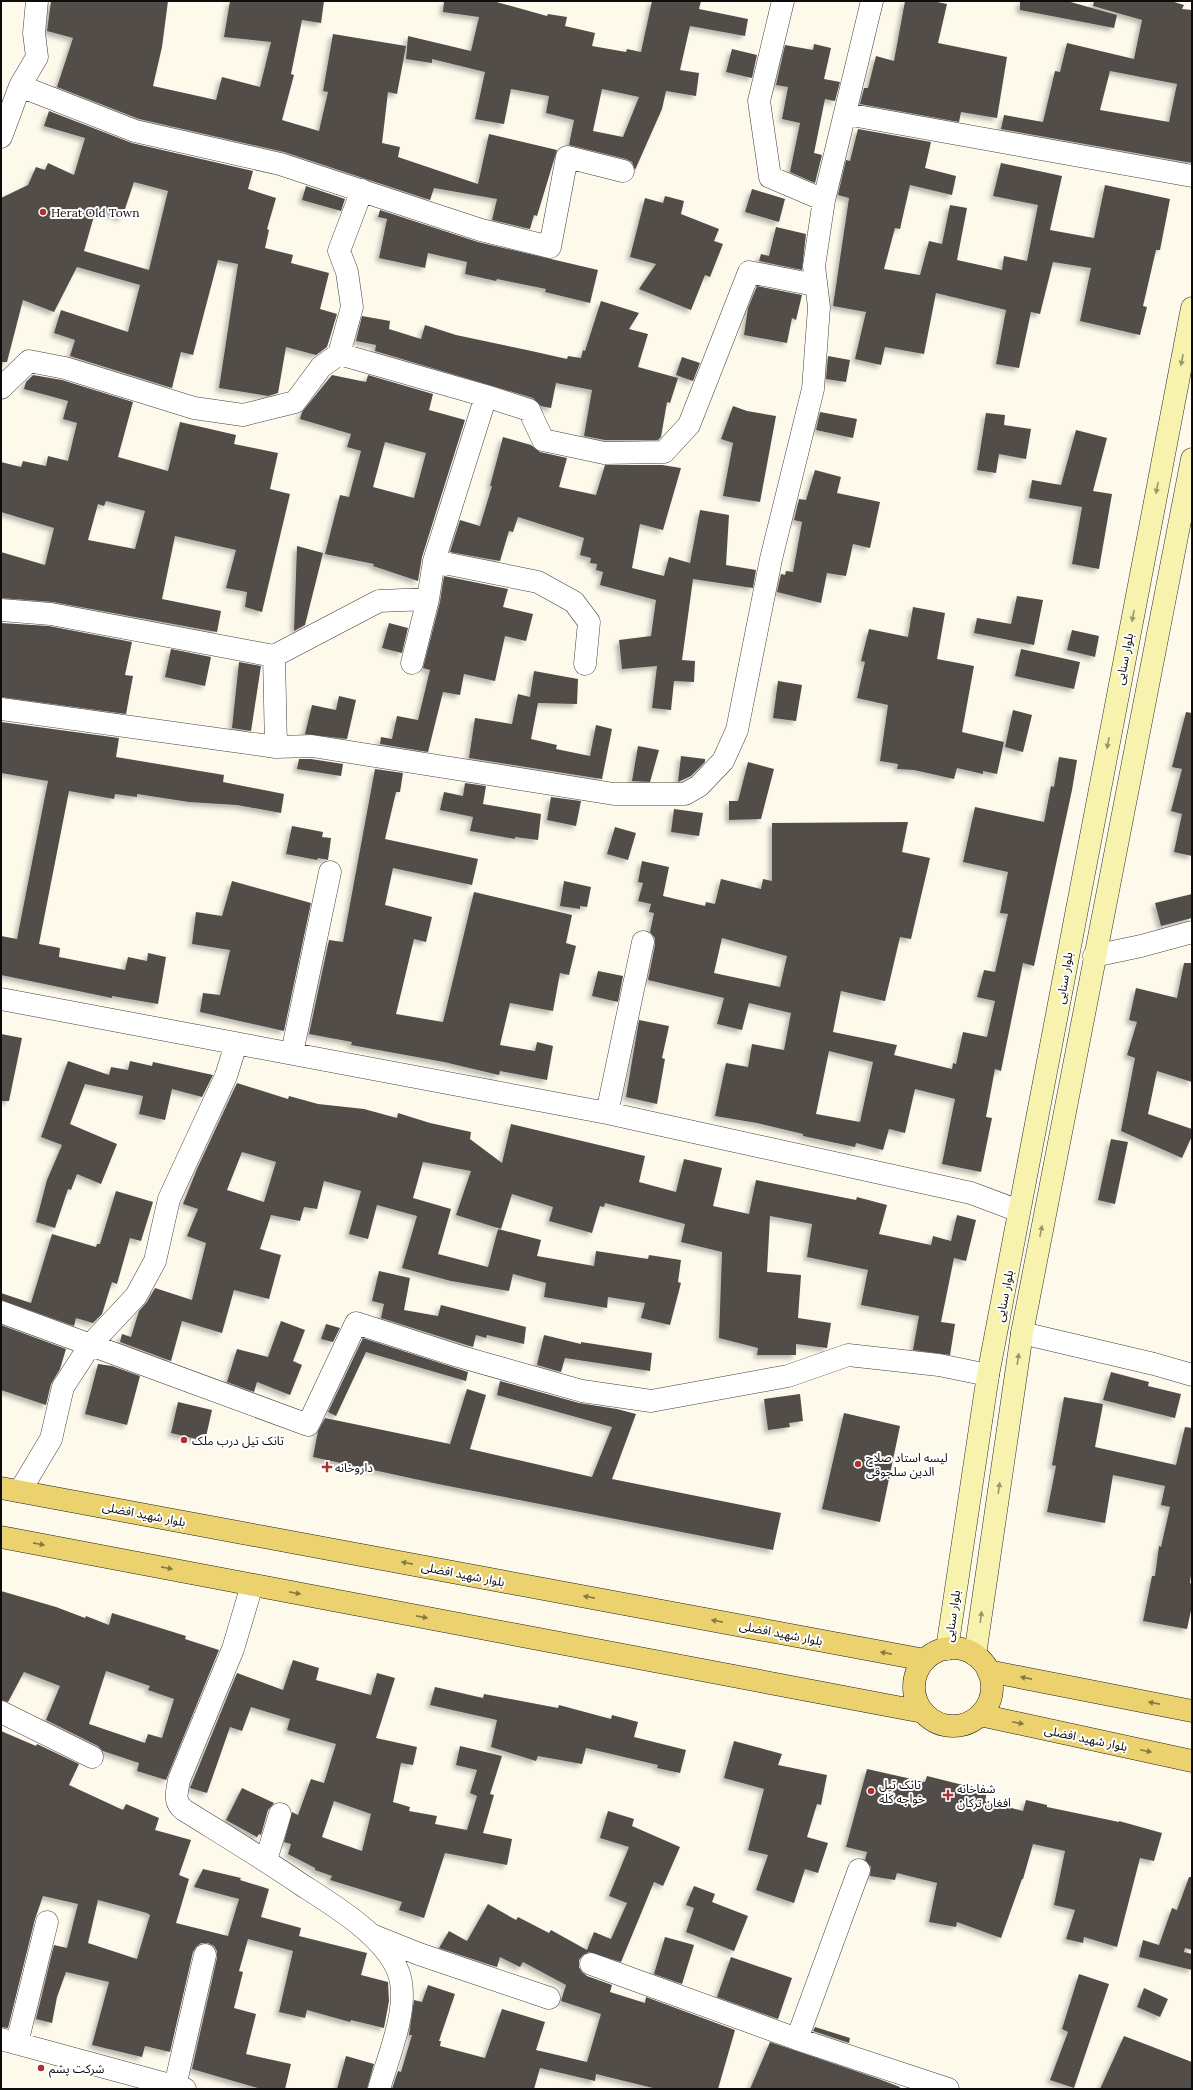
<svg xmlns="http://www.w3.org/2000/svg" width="1193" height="2090" font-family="Lora,'Noto Sans Arabic',serif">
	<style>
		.building { fill: #534d49; fill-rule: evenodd; filter: url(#shadow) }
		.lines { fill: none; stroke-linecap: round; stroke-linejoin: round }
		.minor-casing { stroke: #3f3f3f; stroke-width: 23 }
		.secondary-casing { stroke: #2e2e2e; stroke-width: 23 }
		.primary-casing { stroke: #1d1d1d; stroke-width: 23 }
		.minor { stroke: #fff; stroke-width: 22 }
		.secondary { stroke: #f7f2ad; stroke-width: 22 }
		.primary { stroke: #ebd26e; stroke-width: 22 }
		.oneway { fill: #99966d }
		.oneway2 { fill: #877942 }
		.poi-dot { fill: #ae3132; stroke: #fff; stroke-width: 1.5 }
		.labels { text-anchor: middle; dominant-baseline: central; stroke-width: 4; stroke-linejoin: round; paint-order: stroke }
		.poi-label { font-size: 12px; fill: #0c0c0c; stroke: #fff; text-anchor: start }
		.street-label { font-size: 12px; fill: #0c0c0c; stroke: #fff }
	</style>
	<defs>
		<filter id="shadow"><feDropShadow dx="-3.5" dy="3.5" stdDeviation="2" flood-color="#0004"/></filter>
	</defs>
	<rect width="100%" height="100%" fill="#fdfaec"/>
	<path class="building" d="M51,1H168L162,47L153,86L216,100L222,77L260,87L271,42L224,37L230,1H324L321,23L302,20L291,74L294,75L282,120L319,131L328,92L323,91L333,34L406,46L397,94L388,92L382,143L400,147L398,157L478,184L489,134L557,150L537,216L534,215L530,229L492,220L497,199L434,188L430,200L284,152L139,119L57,87L73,38L47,31Z
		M444,1H493L547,16L548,14L567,17L565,26L595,33L592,46L626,52L627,49L641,52L652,1H701L699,9L748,19L745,36L690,26L680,70L699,73L696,96L666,91L662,109L635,170L632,162L626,159L569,145L574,120L546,113L549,96L511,89L504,124L475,119L485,72L432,59V63L406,59L408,36L471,51L479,17L443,12ZM602,89L639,97L623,137L593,131Z
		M905,1H932L947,4L938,43L1007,57L997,118L961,112L959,122L860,104L864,88H868L876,56L894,61Z
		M1020,1H1067L1117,15L1114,28L1020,10Z
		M1094,1H1171L1184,5L1182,9L1192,10V163L1001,129L1004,115L1043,122L1055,71L1060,72L1067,43L1134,59L1142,20L1093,6ZM1110,71L1177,84L1169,122L1100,110Z
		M814,44L831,48L824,79L840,82L835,101L825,99L814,153L822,155L815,183L790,172L800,123L782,119L788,87L776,85L785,45L813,50Z
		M732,49L757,55L752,78L726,72Z
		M49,111L132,143L253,171L248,189L276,198L267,229L269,230L265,248L293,255L291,263L329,273L320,309L337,314L327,347L316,355L286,347L278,393L268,396L219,388L238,264L218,260L193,355L181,352L172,388L70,356L75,340L54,333L61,310L128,332L140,285L77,267L54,312L23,300L7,362H1V198L28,185L36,167L45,170L48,163L74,175L85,138L44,126ZM134,182L168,191L149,270L84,251L96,209L122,218Z
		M858,129L931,142L925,168L956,176L952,195L910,185L900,229L895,228L884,269L920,275L929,241L942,244L950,205L967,208L957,260L1002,270L1004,256L1027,261L1038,205L993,196L1001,163L1062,176L1050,230L1094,238L1105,185L1170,199L1160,250H1156L1143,306L1147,307L1140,335L1080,321L1091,268L1053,262L1040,314L1031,312L1019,368L996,364L1006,310L936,293L924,354L885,347L881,365L855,359L866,312L833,306L849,198L838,195L846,160L850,161Z
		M306,186L345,199L341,211L302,200Z
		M752,189L785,199L779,222L745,212Z
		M665,196L684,201L681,214L719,229L714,241L723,244L710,277L705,275L691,310L639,289L656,264L630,257L645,198L663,203Z
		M380,210L478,242L598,270L590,303L545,292L546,289L497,279L496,281L465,274L467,262L428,253L425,268L379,258L387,219L378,217Z
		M776,227L806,234L802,270L759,261L761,254L769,256Z
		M757,286L802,295L796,320L792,318L787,343L744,335L748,308Z
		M601,301L639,313L629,329L648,334L638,367L678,378L670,403L667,402L661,437L658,440H605L584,436L592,390L556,383L551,408L541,406L533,398L375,351L376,345L356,341L362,316L390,321L389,329L421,339L425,325L456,335L527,350L567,359L568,356L581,358L583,350L585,351Z
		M828,356L850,360L846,382L826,379Z
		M682,357L700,363L693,381L676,375Z
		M33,375L62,380L133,402L118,457L168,471L180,422L236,435L234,444L278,453L270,489L290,494L262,612L245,607L247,592L226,588L236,550L175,536L162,599L221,611L217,632L53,602L1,598V552L45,565L54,528L1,512V462L21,467L23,461L46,466L48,456L68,461L77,423L63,419L68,401L24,389L26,382ZM106,501L145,511L135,549L88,540L98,504L104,506Z
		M332,375L366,382L368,375L433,394L429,410L465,420L422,557L418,581L373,566L374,564L325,554L340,495L349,497L361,451L347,447L351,434L300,419L302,412ZM385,442L426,453L414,498L373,487Z
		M733,406L747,411L776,416L760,502L723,496L733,443L721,439Z
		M820,412L857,419L853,438L816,430Z
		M986,413L1005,415L1004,425L1031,429L1026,459L999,454L996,473L977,470Z
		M1076,430L1107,438L1093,491L1112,494L1099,569L1072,564L1082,507L1029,498L1032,480L1061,485Z
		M503,437L531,445L540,452L567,458L559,487L596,495L605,465H662L681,468L663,530L640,524L632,568L664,576L669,557L690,563L700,510L729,515L726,565L756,570L753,588L693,579L682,660L695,661L694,682L674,681L671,710L652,708L657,666L622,669L619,640L651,636L656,600L600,585L603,572L596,570L597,564L590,563L591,558L580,555L584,538L518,517L513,532L509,531L500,561L450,552L460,520L480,526L492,486H490Z
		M815,470L841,477L837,493L880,502L870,548L853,544L846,576L827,573L821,603L777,592L781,574L785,575L786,571L793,572L802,522L794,520L799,499L806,500Z
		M297,546L323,553L305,625L294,631Z
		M444,576L508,589L503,607L533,614L526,641L505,636L495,681L464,674L460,695L443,692L428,752L380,744L381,737L392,739L397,716L418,720L430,670L423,668L440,602Z
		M1017,596L1043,600L1034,645L974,633L977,618L1011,624Z
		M913,607L945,613L937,659L974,666L962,732L1004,742L997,774L983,771V774L957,768L954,779L914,770L897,769L898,764L880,761L888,705L857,698L865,662L861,661L869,629L908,637Z
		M1,623L49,626L132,642L125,675L133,676L126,714L1,697Z
		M389,623L408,628L402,653L382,648Z
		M1072,630L1099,636L1095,657L1067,650Z
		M171,649L211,657L205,686L165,677Z
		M1021,649L1080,662L1074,689L1015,676Z
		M239,662L261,666L251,731L232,728Z
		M534,671L578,679L577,704L538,703L531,739L557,745L556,749L590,756L596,725L612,729L602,779L469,758L475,718L512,724L518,694L530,697Z
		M778,681L802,685L796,721L773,718Z
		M339,696L356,700L347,739L305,734L312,705L336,710Z
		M1013,710L1032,715L1023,752L1005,747Z
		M1186,712L1192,713V856L1174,852L1182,814L1171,811L1182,769L1172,767Z
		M1,722L119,738L116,757L224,775L223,782L284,794L281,813L237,805L189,802L137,794V797L115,794L114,799L69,791L39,944L60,948L59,957L125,970L128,957L147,961L148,953L166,957L158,1004L112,996V998L1,975V936L17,939L48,781L1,773Z
		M638,746L659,750L650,782L632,781Z
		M681,756L705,759V762L691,776L678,782Z
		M1059,757L1077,760L1072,790L1034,966L1023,963L1001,1071L995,1069L986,1117L992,1118L981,1172L942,1164L955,1099L915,1089L905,1133L889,1129L883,1150L856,1143L855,1147L803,1136V1134L757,1123L715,1116L726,1063L748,1067L752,1044L784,1050L791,1013L749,1003L742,1030L717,1024L724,998L648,980L655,945V938L650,932L654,913L649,912L651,904L638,901L643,883L638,882L642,861L669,867L663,896L705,906L706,902L715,904L721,879L761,889L763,879L772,881V823L908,822L902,852L930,858L911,939L900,937L885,1001L841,991L833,1032L897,1045L894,1055L952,1069L953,1063L956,1064L963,1032L987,1037L995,1001L977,997L984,970L995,972L1008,914L1000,913L1008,872L963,862L975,807L1044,822L1051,786L1054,787ZM722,938L787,956L780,987L714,973ZM829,1051L873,1062L860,1122L816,1114Z
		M299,759H311L343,764L341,776L297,769Z
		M748,762L774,769L761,819L729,820V801H738Z
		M375,769L403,773L400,792H396L385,839L478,859L472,885L393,868L385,905L432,917L426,942L414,939L396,1014L443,1022L474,892L572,915L566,943L576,946L569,975L560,973L553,1011L510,1003L500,1045L535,1051L537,1042L553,1046L547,1080L500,1071L499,1075L444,1062L351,1045L352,1042L309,1034L329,940L343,942Z
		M465,783L486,786L483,804L541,814L538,840L515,837V839L470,831L473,817L440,810L444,792L463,796Z
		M551,797L581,801L576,826L547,820Z
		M674,809L703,813L699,836L671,832Z
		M292,826L323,832L322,837L331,838L328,860L318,858L317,860L286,854Z
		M615,827L636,833L628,860L607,854Z
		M232,881L311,903L284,1031L200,1012L203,993L220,995L230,950L192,944L196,912L222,916Z
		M564,881L591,887L587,907L580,906V909L560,906Z
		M1192,894V918L1161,926L1155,903Z
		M1184,963H1192V1082L1157,1071L1148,1114L1192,1129V1136L1182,1158L1121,1131L1135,1058L1127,1055L1137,1022L1129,1020L1136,988L1177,998Z
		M598,971L623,976L618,1002L592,996Z
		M639,1020L669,1026L662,1058L665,1059L657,1104L626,1097Z
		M1,1034L22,1038L9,1101H1Z
		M68,1061L109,1075L111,1067L128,1070L130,1061L152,1066L153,1062L213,1075L202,1097L172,1089L165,1120L139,1114L143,1096L85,1084L70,1124L117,1144L101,1184L77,1174L71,1190L68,1189L55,1228L36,1222L47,1180L62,1145L41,1137Z
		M237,1083L288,1099L289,1096L318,1104L364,1109L397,1118L398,1113L430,1123L471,1132L470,1139L502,1163L511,1124L645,1156L639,1182L676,1192L684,1159L722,1168L713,1206L749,1214L756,1180L856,1200L857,1197L887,1205L879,1234L931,1245L933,1236L951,1241L957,1215L976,1220L966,1261L954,1258L941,1322L955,1324L950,1355L913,1350L919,1316L861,1305L868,1270L807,1257L812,1224L770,1216L767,1272L801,1275L798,1318L831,1323L827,1348L796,1344V1355H757L758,1348L719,1338L722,1252L681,1242L685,1224L605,1203L604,1207L600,1206L592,1233L549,1221L553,1207L512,1194L501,1229L456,1215L471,1171L423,1162L413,1198L451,1209L438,1254L488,1267L498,1229L541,1240L537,1256L594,1266L596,1251L648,1259L649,1255L681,1260L678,1282L681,1283L670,1325L641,1318L645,1303L608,1297L607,1308L544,1297L546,1283L513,1274L509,1291L451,1281L402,1268L417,1216L377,1205L368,1239L349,1234L361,1191L324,1181L317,1209L304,1207L300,1221L271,1215L260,1249L281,1255L269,1299L234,1290L222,1333L182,1321L171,1361L120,1342L122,1334L131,1337L139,1311L147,1302L155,1288L192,1300L206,1243L187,1236L198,1209L183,1204L197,1169ZM242,1152L276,1162L264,1202L227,1190Z
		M1111,1139L1128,1142L1115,1204L1098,1200Z
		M116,1191L153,1202L141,1241L130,1238L117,1284L112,1282L102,1314L93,1323L76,1318L74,1326L1,1300V1293L31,1303L52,1234L96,1247L97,1244H100Z
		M379,1271L410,1278L404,1310L438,1316L441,1305L526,1327L524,1344L487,1335L486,1338L476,1335L473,1347L381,1318L384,1304L372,1301Z
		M281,1321L305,1330L293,1361L302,1365L290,1395L257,1382L254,1392L227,1382L237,1349L268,1357Z
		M326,1324L340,1328L333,1342L321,1339Z
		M1,1325L66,1349L60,1369L51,1384L46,1405L1,1390Z
		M544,1335L581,1344V1342L652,1353L650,1371L565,1358L561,1372L537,1365Z
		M363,1338L468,1372L466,1381L366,1352L336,1416L328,1412Z
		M98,1364L112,1366L140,1376L127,1425L85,1414Z
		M1111,1372L1149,1382L1148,1386L1181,1394L1175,1418L1103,1400Z
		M500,1381L579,1403L617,1409L636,1414L612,1479L781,1513L773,1550L438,1484L313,1457L318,1431L325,1418L450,1444L467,1389L486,1395L470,1449L592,1477L612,1427L497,1395Z
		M800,1394L803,1421L789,1423L790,1427L768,1430L764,1399Z
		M1064,1397L1103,1404L1095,1447L1176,1465L1185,1427L1192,1428V1568L1190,1583L1192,1584V1606L1187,1629L1143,1621L1152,1576H1155L1159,1546L1161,1547L1170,1507L1161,1505L1165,1486L1113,1475L1105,1523L1047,1512L1056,1466L1052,1465Z
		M178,1402L212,1410L205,1441L171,1433Z
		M844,1413L900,1426L880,1522L822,1509Z
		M1,1591L56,1607L85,1618L86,1616L109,1625L112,1613L186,1636L185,1639L219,1650L166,1780L137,1771L139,1763L103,1751L98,1746L46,1720L60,1686L24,1672L8,1702L1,1700ZM106,1671L150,1686L148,1690L174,1699L162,1738L148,1734L145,1743L89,1724Z
		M293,1660L319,1668L316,1680L371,1695L377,1673L395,1678L376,1738L417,1747L413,1765L401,1763L393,1802L410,1807L409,1811L437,1816L435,1824L467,1830L477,1796L470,1793L477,1770L456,1765L460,1746L502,1756L490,1794L494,1795L483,1833L512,1839L507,1865L445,1853L424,1918L399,1910L402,1902L330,1880L332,1876L315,1870V1868L288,1854L291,1844L284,1842L292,1812L298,1815L311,1779L324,1783L336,1744L287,1730L290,1719L251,1707L242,1731L230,1727L207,1793L190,1788L237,1673L283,1690ZM334,1801L371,1814L362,1851L322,1837Z
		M435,1687L483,1698L484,1694L558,1708L559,1705L611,1719L612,1715L638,1722L634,1737L686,1750L680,1773L657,1768L658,1765L586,1748L582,1764L538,1756L536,1761L491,1747L497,1720L430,1705Z
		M1,1731L36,1746L37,1744L79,1764L69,1785L123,1810L126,1804L159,1818L155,1830L191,1840L179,1875L189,1879L176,1923L228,1936L239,1899L194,1887L203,1869L241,1878L240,1880L269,1889L261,1917L301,1928L299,1936L367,1953L361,1975L388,1982L389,2001L384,2028L351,2020L350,2022L307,2010L305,2018L279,2012L293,1951L248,1939L239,1971L243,1972L234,2008L256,2014L246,2054L291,2064L285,2089H261L192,2069L217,1958V1951L214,1946L208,1943H201L196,1947L193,1952L170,2052L145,2046L142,2057L92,2045L109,1982L66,1972L57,1997L52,2023L36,2019L54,1945L67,1948L78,1904L43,1896L35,1919L8,2028L1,2027ZM98,1900L147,1913L150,1915L137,1959L88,1943Z
		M734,1741L782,1754L778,1765L827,1775L821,1805L817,1804L807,1837L828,1843L818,1873L805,1869L794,1903L756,1890L768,1855L748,1850L764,1789L724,1778Z
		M867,1769L925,1782L927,1776L987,1791L985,1801L1023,1811L1026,1800L1047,1805V1807L1119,1822V1821L1162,1833L1154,1861L1140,1858L1117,1947L1084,1937L1083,1943L1066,1939L1075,1910L1054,1905L1065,1851L1033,1844L1023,1879H1022L1001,1938L957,1922L956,1927L929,1922L937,1883L897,1873L895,1880L870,1876L871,1867L865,1860L867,1852L846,1847Z
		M242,1788L274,1803L268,1810L261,1835L259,1834L257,1837L226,1820Z
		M608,1811L634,1819L632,1826L680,1847L663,1886L654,1882L621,1962L589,1952L583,1955L579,1960V1967L582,1972L587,1976L612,1985L610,1992L645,2003L646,1997L735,2030L718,2089H657L596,2074L595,2081L540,2068L534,2089H392L398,2071L401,2072L412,2035H409L414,2000L422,2002L428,1985L455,1994L439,2041H441L440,2046L485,2058L502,2009L545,2022L536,2050L587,2062L601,2014L561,2001L566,1985L523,1962L520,1967L500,1957L497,1967L439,1948L449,1931L467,1941L488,1904L516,1920L518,1917L549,1933L551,1930L587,1950L594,1932L611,1939L627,1903L609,1896L629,1847L600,1838Z
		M1189,1877H1192V1950L1185,1948L1184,1952L1192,1954V1970L1139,1957L1143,1940L1159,1945L1172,1908L1177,1910Z
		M694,1886L715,1894L712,1902L748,1916L734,1951L686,1932L694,1908L686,1905Z
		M665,1937L694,1945L682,1984L654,1974Z
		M731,1957L792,1978L778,2019L717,1997Z
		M1079,1974L1109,1984L1074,2088L1050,2080L1068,2032L1062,2029Z
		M1144,1988L1168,1999L1160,2017L1137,2007Z
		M815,2027L850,2038L849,2043L813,2031Z
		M1124,2036L1192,2062V2089H1100Z
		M770,2042L879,2079L900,2087L899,2089H750Z
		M346,2056L374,2064L367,2089H337Z"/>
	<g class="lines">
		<g class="minor-casing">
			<path id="minor" d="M783,1L759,101L770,177L824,200
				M20,86L135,131L280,164L481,230L550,247L567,157L623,171
				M846,114L1192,176
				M1,137L20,86L37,57L34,33L37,1
				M339,354L352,307L347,272L339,251L362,190
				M1,388L29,361L65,368L194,408L243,415L295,402L321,367L339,354L486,396L434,561L428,599L412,663
				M486,396L529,410L543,440L604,453L664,452L689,425L749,272L815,285
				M434,561L538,582L574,602L589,622L585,664
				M1,610L51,614L274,656
				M1,709L276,747L312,746L614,794H685L699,786L723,761L737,730L771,559L813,389L819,307L814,266L824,200L872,1
				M276,747L274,656L379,601L428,599
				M1094,956L1141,946L1192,932
				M1,999L607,1113L971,1193L1019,1211
				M292,1053L330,872
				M607,1113L643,942
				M1,1312L308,1425L356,1323L458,1356L582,1391L651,1401L788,1376L848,1355L939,1365L988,1375
				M1022,1333L1154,1364L1192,1375
				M20,1491L51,1439L63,1387L91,1344L136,1296L155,1261L169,1199L226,1076L236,1044
				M252,1585L233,1649L179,1780C177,1792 173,1802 184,1810C224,1835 264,1859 302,1885C333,1905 387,1937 399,1974C410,2007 388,2057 379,2089
				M1,1712L92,1757
				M266,1860L280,1814
				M374,1936L419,1954L549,1998
				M591,1964L797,2039L948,2089
				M1,2039L185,2089
				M797,2039L859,1870
				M17,2043L47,1922
				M175,2086L205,1955"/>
		</g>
		<g class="secondary-casing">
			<path id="secondary" d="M947,1649L988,1375L1192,308
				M975,1655L1022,1333L1192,459"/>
		</g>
		<g class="primary-casing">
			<path id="primary" d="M1,1488L925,1660
				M1,1537L923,1712
				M914 1687a39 39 0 1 1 78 0a39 39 0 1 1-78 0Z
				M988,1671L1192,1711
				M980,1715L1192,1761"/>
		</g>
		<use href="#minor" class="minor"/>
		<use href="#secondary" class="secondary"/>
		<use href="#primary" class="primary"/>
	</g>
	<defs><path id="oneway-solid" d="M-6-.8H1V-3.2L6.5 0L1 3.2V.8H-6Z"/></defs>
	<g class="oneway">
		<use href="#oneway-solid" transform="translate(1182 360) rotate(101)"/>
		<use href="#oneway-solid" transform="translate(1157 488) rotate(101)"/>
		<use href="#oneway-solid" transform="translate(1133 616) rotate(101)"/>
		<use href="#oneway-solid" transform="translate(1108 743) rotate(101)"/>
		<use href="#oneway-solid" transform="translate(1041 1231) rotate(-79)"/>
		<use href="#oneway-solid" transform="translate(1018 1359) rotate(-82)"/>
		<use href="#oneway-solid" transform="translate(999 1488) rotate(-82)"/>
		<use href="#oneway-solid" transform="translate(981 1617) rotate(-82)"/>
	</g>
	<g class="oneway2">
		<use href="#oneway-solid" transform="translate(39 1544) rotate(11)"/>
		<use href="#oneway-solid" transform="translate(407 1563) rotate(-169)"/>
		<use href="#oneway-solid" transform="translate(167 1568) rotate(11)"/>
		<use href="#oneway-solid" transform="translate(295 1593) rotate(11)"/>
		<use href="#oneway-solid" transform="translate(589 1597) rotate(-169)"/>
		<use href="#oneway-solid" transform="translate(422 1617) rotate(11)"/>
		<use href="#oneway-solid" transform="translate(717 1621) rotate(-169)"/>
		<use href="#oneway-solid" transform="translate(886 1653) rotate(-169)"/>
		<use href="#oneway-solid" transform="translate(1026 1678) rotate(-169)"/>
		<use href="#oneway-solid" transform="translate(1154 1703) rotate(-169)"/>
		<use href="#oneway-solid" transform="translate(1018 1723) rotate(12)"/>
		<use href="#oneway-solid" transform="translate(1146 1751) rotate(12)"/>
	</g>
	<g class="poi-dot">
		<circle cx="43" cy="212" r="4"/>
		<circle cx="184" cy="1440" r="4"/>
		<circle cx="858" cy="1464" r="4"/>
		<path d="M325 1461h4v4h4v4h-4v4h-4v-4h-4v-4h4z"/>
		<circle cx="871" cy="1791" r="4"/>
		<path d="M946 1789h4v4h4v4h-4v4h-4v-4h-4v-4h4z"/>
		<circle cx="41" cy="2068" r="4"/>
	</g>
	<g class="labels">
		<g class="poi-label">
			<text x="51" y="212">Herat Old Town</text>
			<text x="192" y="1440">تانک تیل درب ملک</text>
			<text x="866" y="1457">لیسه استاد صلاح<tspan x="866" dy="14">الدین سلجوقی</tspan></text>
			<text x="335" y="1467">داروخانه</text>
			<text x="879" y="1784">تانک تیل<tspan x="879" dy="14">خواجه کله</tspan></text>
			<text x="957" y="1788">شفاخانه<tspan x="957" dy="14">افغان ترکان</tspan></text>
			<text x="49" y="2068">شرکت پشم</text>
		</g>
		<g class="street-label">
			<text transform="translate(1124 659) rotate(-79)">بلوار سنایی</text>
			<text transform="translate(1064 978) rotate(-81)">بلوار سنایی</text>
			<text transform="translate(1004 1296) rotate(-79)">بلوار سنایی</text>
			<text transform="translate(144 1514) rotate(11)">بلوار شهید افضلی</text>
			<text transform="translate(463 1574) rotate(11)">بلوار شهید افضلی</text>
			<text transform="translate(952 1616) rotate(-82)">بلوار سنایی</text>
			<text transform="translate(781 1633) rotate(11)">بلوار شهید افضلی</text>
			<text transform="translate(1086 1738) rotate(12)">بلوار شهید افضلی</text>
		</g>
	</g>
	<rect width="1193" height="2090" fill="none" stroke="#0c0c0c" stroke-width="4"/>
</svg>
